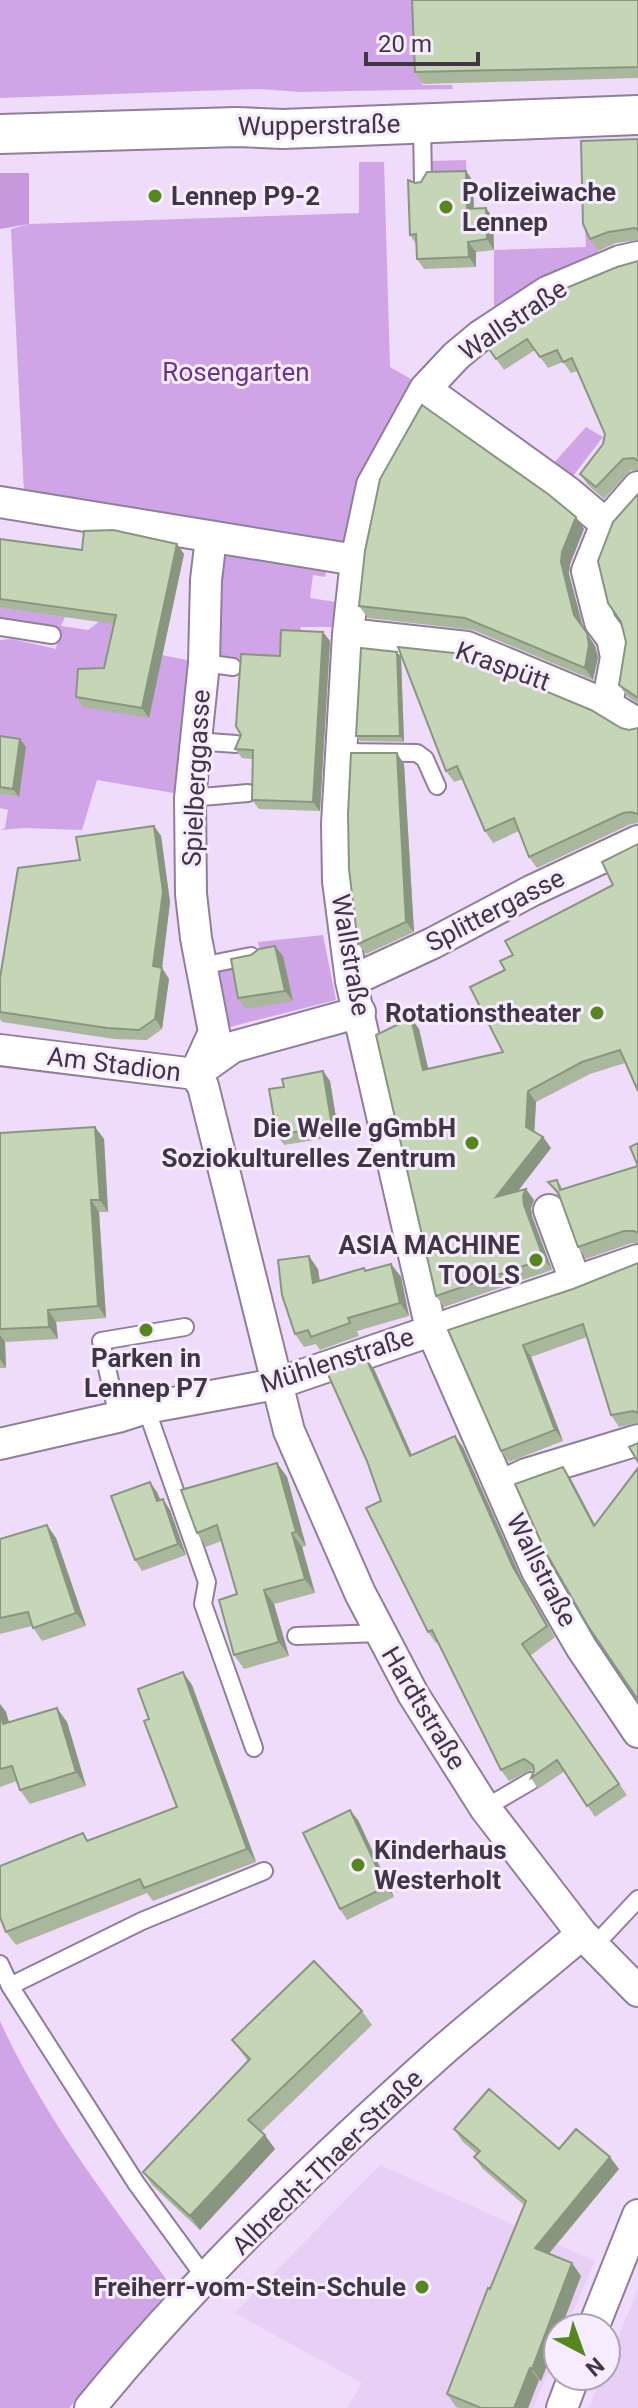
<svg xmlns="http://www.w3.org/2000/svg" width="638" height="2408" font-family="Roboto,sans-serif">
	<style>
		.built { fill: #e7cff5 }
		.green { fill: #cfa5e7 }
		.forest { fill: #c699de }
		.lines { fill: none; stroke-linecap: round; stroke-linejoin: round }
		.service-casing { stroke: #907e9b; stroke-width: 20 }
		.minor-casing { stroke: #907e9b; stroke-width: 34 }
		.tertiary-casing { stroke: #907e9b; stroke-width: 42 }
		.service { stroke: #fff; stroke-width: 16 }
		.minor { stroke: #fff; stroke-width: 30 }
		.tertiary { stroke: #fff; stroke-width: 38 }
		.wall { fill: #a9b89d }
		.shaded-wall { fill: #89967f }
		.building { fill: #c4d6b6; stroke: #89967f; stroke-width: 2 }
		.poi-dot { fill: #56871c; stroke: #f7ebff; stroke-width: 3 }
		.labels { text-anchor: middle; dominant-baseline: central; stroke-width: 6; stroke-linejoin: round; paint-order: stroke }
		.street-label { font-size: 26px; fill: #3f3744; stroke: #f7ebff }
		.poi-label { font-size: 26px; font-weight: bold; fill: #3f3744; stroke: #f7ebff; text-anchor: end }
		.park-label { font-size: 26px; fill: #6b3486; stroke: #f7ebff }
	</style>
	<rect width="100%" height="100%" fill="#efdbfa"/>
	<path class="built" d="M380,2165L595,2261L566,2328H558V2348L533,2408H347L362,2383L235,2313Z
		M638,2289V2408H589L602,2376H606V2367Z"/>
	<path class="green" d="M0,0H419L422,85H452L453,89L300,92L259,89L0,98Z
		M466,160L467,181L432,182L431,161Z
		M359,162H384L390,367L416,382L351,545L24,493L11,229L29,224L359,213Z
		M585,229H589L601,258L513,294L494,309V250L586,247Z
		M586,427L603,437L570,480L552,465Z
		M220,552L326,572L325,577L313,575L310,598L335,602L339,579L341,627H301L299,639L287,658H208Z
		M0,608L65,617L61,626L88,630L104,618L162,655L196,662L179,794L97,780L82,830L24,828L0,830L5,828L8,810L0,808V794L19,797L0,743V640L12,639L56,649L59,632L0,621Z
		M323,935L336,1000L222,1029L211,971L238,969L262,960L258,942Z
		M0,2021C44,2118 110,2202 172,2287L69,2408H0Z"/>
	<path class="forest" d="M0,173H29V224L0,229Z"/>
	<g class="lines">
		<g class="service-casing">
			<path id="service" d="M422,123L423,183
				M0,627L52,635
				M204,663L233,667
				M195,741L236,744
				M343,752L417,753L425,759L437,786
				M190,798L248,793
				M201,966L251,956
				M146,1408L207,1582L203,1604L254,1748
				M118,1417L101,1341L185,1327
				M296,1636L380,1633
				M485,1808L531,1781
				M593,1947L638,1899
				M0,1964L10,1986L136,2183L206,2279
				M10,1986L142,1921L264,1871"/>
		</g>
		<g class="minor-casing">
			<path id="minor" d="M638,257L620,261L547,292L480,336L456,356L425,389L372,485L356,560L348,634L337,824L338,881L351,981L431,1329L537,1571L581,1647L638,1732
				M425,389L568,492L606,524
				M638,487L606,524L587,571L600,622L612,638L616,657L607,705L638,724
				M0,502L356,560
				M348,634L467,647L607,705
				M351,981L433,943L531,891L638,841
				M0,1050L195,1074L233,1047L360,1012
				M195,1074L203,1086L207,1102L289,1431L360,1593L413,1694L485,1808L582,1934L638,1991
				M195,1074L214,1032L196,938L191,894L190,798L204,663L206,580L211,538
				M549,1210L576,1283
				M0,1444L118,1417L146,1408L276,1384L638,1260
				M501,1486L526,1474L638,1440
				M593,2328L638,2215
				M90,2408C193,2281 319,2161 441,2052C487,2012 535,1974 582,1934
				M562,2408L574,2376"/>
		</g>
		<g class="tertiary-casing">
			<path id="tertiary" d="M0,134L237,127L283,129L638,115"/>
		</g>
		<use href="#service" class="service"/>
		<use href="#minor" class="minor"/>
		<use href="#tertiary" class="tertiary"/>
	</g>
	<path class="wall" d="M638,0V78L423,84L415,72Z
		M638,139V240L616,243L598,251L590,239Z
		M473,181L474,208H486L493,218L494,250L476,252V267L424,269L417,259L416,244L410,235L415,183Z
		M638,261V470H631L604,499L588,485L580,474L603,444L605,434L578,371L571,373L563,362L548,368L535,350L504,370L482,339Z
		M638,494V704L627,696L619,685L626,642Z
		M584,529L570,564L569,574L583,627L595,646L598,657L593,680L473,630L368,618L359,606Z
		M0,539L82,550L184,554L149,718L83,707L76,697L104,668L114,624L0,608Z
		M330,641L320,811L259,809L252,800V759L242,758L235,749L280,656Z
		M398,647L621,728L629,730L638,729V823L631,824L537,868L529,857L519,831L493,843L485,831L463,779L454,782L446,771Z
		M397,652L401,658L404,742L360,741L356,736Z
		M0,736L26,747L19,797L0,794Z
		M404,764L414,932L366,954L358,944Z
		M154,826L161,836L170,902L162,968L169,979L162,1029L147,1040L114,1039L2,1022L0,1019V978L80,860Z
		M613,885L625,1063L590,1074L536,1102L534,1132L543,1137L551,1148L518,1191L534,1200L531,1208L532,1216L552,1270L444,1307L436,1296L411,1018L419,1029L428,1068L503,1052L505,970L513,955Z
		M283,956L293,1001L246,1009L238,998Z
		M323,1071L330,1081L339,1136L284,1145L277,1135L284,1087Z
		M95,1127L104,1139L108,1212H99L106,1318L56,1322L58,1339L5,1342L6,1368H0V1133Z
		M638,1143V1243H632L586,1259L578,1247L560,1198L548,1182L557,1180L563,1189L638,1166Z
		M638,1263V1423L619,1427L611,1415L587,1337L531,1357L563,1441L509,1462L501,1451L448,1330L573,1289Z
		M391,1264L401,1277L409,1316L357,1331L359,1336L320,1350L316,1344L304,1347L295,1334L318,1269L320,1281Z
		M366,1358L374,1369L412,1455L463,1447L521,1578L555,1637L530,1656L627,1795L595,1817L565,1771L538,1789L531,1778L534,1771L532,1770L509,1781L501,1770L438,1642L436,1643L428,1632L381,1501Z
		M277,1463L287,1477L306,1546L302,1547L315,1593L274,1604L289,1656L244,1669L234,1655L237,1594L221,1541L206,1547L197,1533Z
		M157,1492L160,1500L170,1510L186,1555L142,1571L135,1560Z
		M56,1538L86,1626L42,1641L32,1626L0,1634V1539Z
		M192,1685L256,1862L153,1901L147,1893L16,1945L6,1932L88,1840L177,1807L149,1719Z
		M0,1704L6,1712L9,1722H67L86,1786L30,1804L20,1790L17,1781L0,1787Z
		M358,1820L394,1897L347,1920L340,1909Z
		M362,2011L372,2025L261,2132L275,2149L200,2230L153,2186L143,2172L248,2061L232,2040Z
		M454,2129L559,2149L619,2169L549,2254L581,2276L561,2328H558V2336L541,2381L539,2380L528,2408H459L456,2407L447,2394L524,2205L483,2169L474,2157L477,2154L463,2142Z"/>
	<path class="shaded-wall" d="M466,171L473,181L474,219L467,209Z
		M486,208L493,218L494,250L487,239Z
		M468,242L476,252V267L469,257Z
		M576,517L584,529L570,564L569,574L583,627L595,646L598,657L593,680L585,668L561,562L562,552Z
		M177,544L184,554L149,718L142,708Z
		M323,632L330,641L320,811L313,802Z
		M397,652L401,658L404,742L400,736Z
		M20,739L26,747L19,797L13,789Z
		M397,753L404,764L414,932L406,922Z
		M154,826L161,836L170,902L162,968L169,979L162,1029L155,1019L153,966Z
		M275,946L283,956L293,1001L285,991Z
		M411,1018L419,1029L431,1081L423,1070Z
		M323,1071L330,1081L339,1136L332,1126Z
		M528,1091L536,1102L534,1138L526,1127Z
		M95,1127L104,1139L108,1212L100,1200Z
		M543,1137L551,1148L504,1209L496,1197Z
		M526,1189L534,1200L531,1208L532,1216L552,1270L544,1259L524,1205L523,1196Z
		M91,1200L99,1212L106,1318L98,1306Z
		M309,1256L318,1269L322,1296L313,1283Z
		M391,1264L401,1277L409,1316L400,1303Z
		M48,1310L56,1322L58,1339L49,1327Z
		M0,1335L5,1342L6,1368L0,1359Z
		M523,1345L531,1357L563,1441L555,1430Z
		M366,1358L374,1369L417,1467L410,1456Z
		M455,1436L463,1447L521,1578L555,1637L513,1567Z
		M277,1463L287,1477L306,1546L296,1532Z
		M563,1467L571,1479L602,1538L594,1526Z
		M150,1482L157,1492L165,1511L157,1501Z
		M163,1499L170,1510L186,1555L178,1544Z
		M47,1525L56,1538L86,1626L76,1613Z
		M292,1533L302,1547L315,1593L305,1579Z
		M264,1590L274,1604L289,1656L279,1642Z
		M183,1672L192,1685L256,1862L247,1849Z
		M0,1704L6,1712L13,1738L3,1724L0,1712Z
		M57,1708L67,1722L86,1786L76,1772Z
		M350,1810L358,1820L394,1897L386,1887Z
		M265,2135L275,2149L200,2230L190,2216Z
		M610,2157L619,2169L543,2260L535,2248Z
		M572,2263L581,2276L561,2328H558V2336L541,2381L532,2369Z
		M530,2368L539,2380L528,2408H514Z"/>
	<path class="building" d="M412,0H638V67L415,72Z
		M638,139V230L635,228L608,232L590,239L583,224L581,141Z
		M466,171L467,209L486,208L487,239L468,242L469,257L417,259L416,234L410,235L408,180L415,183L421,182L427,172Z
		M638,261V461L634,458L623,459L596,487L580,474L603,444L605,434L572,358L563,362L557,350L540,357L527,339L496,359L482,339L547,296L617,267Z
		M422,405L548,494L576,517L562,552L561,562L574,615L587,633L589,645L585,668L465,618L359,606L365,551L380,479Z
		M638,494V698L619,685L626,642L621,622L608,603L598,561L613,522Z
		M113,530L177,544L142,708L76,697L78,669L104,668L116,615L0,599V539L82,550L84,531Z
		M281,630L323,632L313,802L252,800L253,750L235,749L241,735L236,726L241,654L280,656Z
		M398,647L454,653L591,710L621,728L629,730L638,728V814L631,812L623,813L529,857L514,818L485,831L457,766L446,771Z
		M361,648L397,652L400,736H356Z
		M0,736L20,739L13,789L0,787Z
		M351,753H397L406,922L358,944L349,869L348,814Z
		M154,826L163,892L153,966L162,968L155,1019L139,1030L107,1028L0,1012V978L18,868L80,860L76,837Z
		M638,844V1091L620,1050L582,1062L528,1091L526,1127L543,1137L496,1197L526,1189L523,1196L524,1205L544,1259L436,1296L376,1035L411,1018L423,1070L503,1052L470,987L505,970L500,961L513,955L505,941L613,885L602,862Z
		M275,946L285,991L238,998L231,959L251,955L259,949Z
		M323,1071L332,1126L277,1135L269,1089L284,1087L282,1079Z
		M95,1127L100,1200H91L98,1306L48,1310L49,1327L0,1329V1133Z
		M638,1143V1233L634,1231H624L578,1247L558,1192L548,1182L557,1180L560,1190L638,1166L630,1147Z
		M309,1256L313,1283L364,1268L365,1271L391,1264L400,1303L348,1318L350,1323L311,1337L308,1330L295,1334L282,1295L278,1260Z
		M638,1263V1413L633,1411L611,1415L583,1324L523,1345L555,1430L501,1451L448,1330L573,1289Z
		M366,1358L410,1456L455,1436L513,1567L547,1626L522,1644L619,1784L587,1806L557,1760L531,1778L534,1771L533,1765L524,1759L501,1770L432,1630L428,1632L366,1508L381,1501L367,1461L327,1372Z
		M638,1443V1462L629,1447Z
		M277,1463L296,1532L292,1533L305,1579L264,1590L279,1642L234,1655L219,1600L237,1594L217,1525L197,1533L181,1490Z
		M563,1467L594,1526L638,1468V1700L588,1626L545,1551L515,1484Z
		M150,1482L157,1501L163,1499L178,1544L135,1560L111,1496Z
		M47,1525L76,1613L33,1628L28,1612L0,1618V1539Z
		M183,1672L247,1849L144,1888L140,1879L6,1932L0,1917V1866L83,1833L87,1841L177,1807L144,1721L149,1719L138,1689Z
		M57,1708L76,1772L20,1790L12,1766L0,1769V1712L3,1724Z
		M350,1810L386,1887L340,1909L303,1833Z
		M314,1961L362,2011L248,2120L265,2135L190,2216L143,2172L250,2059L232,2040Z
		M489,2089L559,2149L576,2129L610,2157L535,2248L572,2263L532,2369L530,2368L514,2408H481L447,2394L488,2288L490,2289L526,2201L474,2157L480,2151L454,2129Z"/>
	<g class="poi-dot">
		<circle cx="155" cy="196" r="8"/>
		<circle cx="446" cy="207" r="8"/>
		<circle cx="597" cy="1013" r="8"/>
		<circle cx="472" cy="1143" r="8"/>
		<circle cx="536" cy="1260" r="8"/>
		<circle cx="146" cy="1330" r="8"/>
		<circle cx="358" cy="1865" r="8"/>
		<circle cx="422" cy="2287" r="8"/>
	</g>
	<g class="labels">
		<g class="street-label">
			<text transform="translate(319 125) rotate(-1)">Wupperstraße</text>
			<text transform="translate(513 320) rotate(-34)">Wallstraße</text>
			<text transform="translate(503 666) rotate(20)">Kraspütt</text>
			<text transform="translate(196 778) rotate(-87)">Spielberggasse</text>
			<text transform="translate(495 910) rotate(-27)">Splittergasse</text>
			<text transform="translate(351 955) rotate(80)">Wallstraße</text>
			<text transform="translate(114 1064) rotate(7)">Am Stadion</text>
			<text transform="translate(337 1360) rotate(-18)">Mühlenstraße</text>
			<text transform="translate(542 1570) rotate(63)">Wallstraße</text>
			<text transform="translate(424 1708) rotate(59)">Hardtstraße</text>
			<text transform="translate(327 2162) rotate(-44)">Albrecht-Thaer-Straße</text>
		</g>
		<g class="poi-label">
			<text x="462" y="192" text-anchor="start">Polizeiwache<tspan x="462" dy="30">Lennep</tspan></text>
			<text x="171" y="196" text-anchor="start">Lennep P9-2</text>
			<text x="581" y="1013">Rotationstheater</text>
			<text x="456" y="1128">Die Welle gGmbH<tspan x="456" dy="30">Soziokulturelles Zentrum</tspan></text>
			<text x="520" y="1245">ASIA MACHINE<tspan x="520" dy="30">TOOLS</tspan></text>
			<text x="146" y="1358" text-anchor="middle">Parken in<tspan x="146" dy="30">Lennep P7</tspan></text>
			<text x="374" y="1850" text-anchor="start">Kinderhaus<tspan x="374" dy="30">Westerholt</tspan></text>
			<text x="406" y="2287">Freiherr-vom-Stein-Schule</text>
		</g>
		<g class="park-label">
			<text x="236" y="372">Rosengarten</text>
		</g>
	</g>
	<g transform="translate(582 2352) rotate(139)"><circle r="38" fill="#f7ebff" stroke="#ada3b4" stroke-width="2"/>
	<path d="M0-6L14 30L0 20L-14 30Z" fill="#56871c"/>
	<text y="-12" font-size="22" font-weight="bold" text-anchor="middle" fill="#3f3744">N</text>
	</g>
	<path d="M366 52v12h112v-12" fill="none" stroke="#3f3744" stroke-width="4"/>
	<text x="378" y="52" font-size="24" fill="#3f3744" stroke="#f7ebff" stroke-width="6" paint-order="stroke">20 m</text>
</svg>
